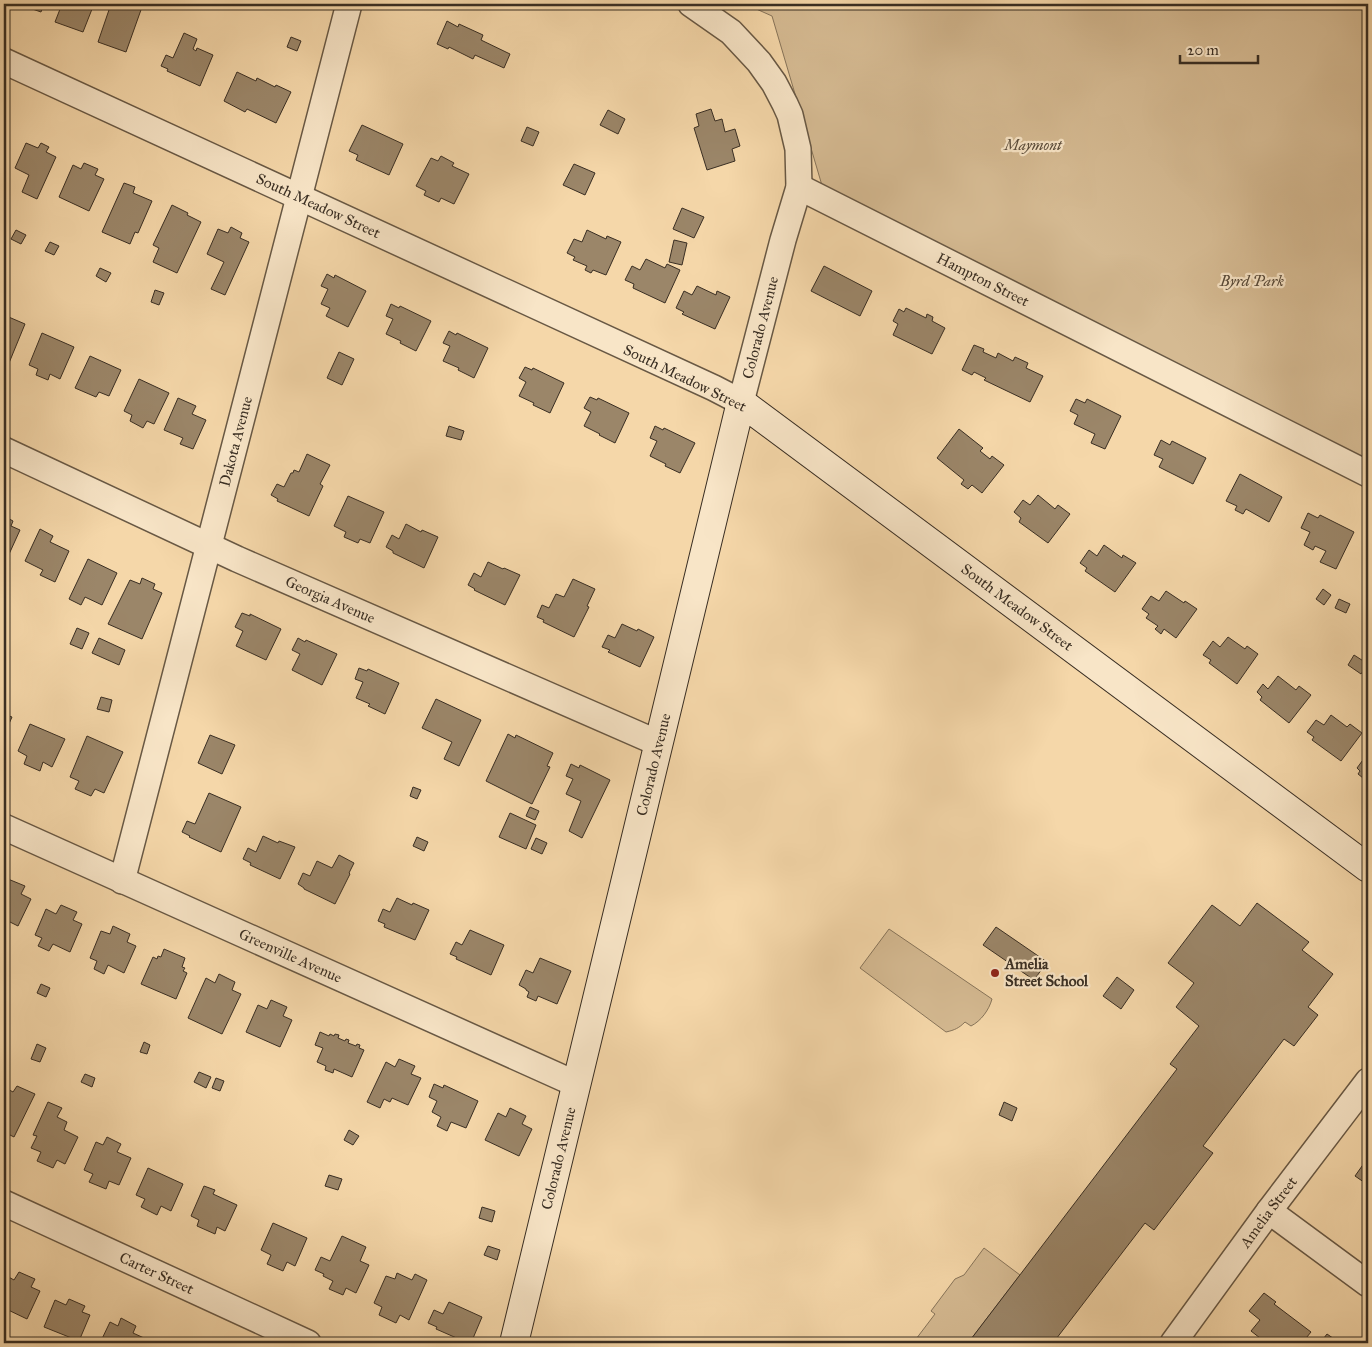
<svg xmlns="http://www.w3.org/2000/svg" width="1372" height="1347" font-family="'IM FELL Great Primer',serif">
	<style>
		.green { fill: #d5ba92; stroke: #87745a }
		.building { fill: #9b8669; stroke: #392e23 }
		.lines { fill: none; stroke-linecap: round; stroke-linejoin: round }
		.street-casing { stroke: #685844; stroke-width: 28 }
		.secondary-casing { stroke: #392e23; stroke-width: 30 }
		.street { stroke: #f8e5c7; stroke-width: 25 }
		.secondary { stroke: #f8e5c7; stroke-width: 28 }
		.poi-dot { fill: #8f2418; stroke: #f8e5c7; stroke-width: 2 }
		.labels { text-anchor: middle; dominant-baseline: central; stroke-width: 4.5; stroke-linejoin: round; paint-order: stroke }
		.park-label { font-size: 15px; font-style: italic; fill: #584a39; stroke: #f8e5c7 }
		.street-label { font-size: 15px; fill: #392e23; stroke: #f8e5c7 }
		.poi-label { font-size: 15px; font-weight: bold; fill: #392e23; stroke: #f8e5c7; text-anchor: start }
	</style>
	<rect width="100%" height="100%" fill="#f5d7a9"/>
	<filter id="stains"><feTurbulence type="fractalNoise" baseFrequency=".004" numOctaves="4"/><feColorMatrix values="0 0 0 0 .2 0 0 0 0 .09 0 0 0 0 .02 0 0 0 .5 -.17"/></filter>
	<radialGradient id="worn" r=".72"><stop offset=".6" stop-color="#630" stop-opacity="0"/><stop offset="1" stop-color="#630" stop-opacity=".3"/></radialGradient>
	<path class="green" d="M745,4H1368V469L826,199L772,16Z
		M889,929L992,999C989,1010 981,1021 971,1026L965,1022C959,1028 955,1030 946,1032L860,968Z
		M984,1248L1020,1275L968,1343H913L935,1314L931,1311L955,1279L964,1275Z"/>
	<path class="building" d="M18,4H44L41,12Z
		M62,4H94L83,32L55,22Z
		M111,4H135V5L142,7L126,52L98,42Z
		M412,4H425L422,8Z
		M459,4H473L470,9Z
		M447,21L458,27L459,24L483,35L481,40L510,54L504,68L475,55L473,59L449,47L448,49L437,44Z
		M184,33L197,39L193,49L196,51L197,48L213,55L200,86L167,71L168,69L161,66L166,55L173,58Z
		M291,37L301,41L297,51L287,47Z
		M237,72L256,81L257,78L275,87L276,85L291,92L276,123L247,109L245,112L224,101Z
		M711,109L715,121L722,119L725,132L735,129L740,146L732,149L735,161L707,170L694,128L699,126L696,114Z
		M608,110L625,119L618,134L600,125Z
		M362,125L403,144L389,175L356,160L358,155L349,151Z
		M527,127L539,132L533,146L521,141Z
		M26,143L38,148L41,143L49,147L46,152L56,157L37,199L22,192L29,175L15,168Z
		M441,156L454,163L452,166L469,174L454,204L441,198L439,202L424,195L426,191L416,186L431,158L438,161Z
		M84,163L98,169L95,175L104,179L89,211L59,197L73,165L81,169Z
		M574,164L595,173L585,195L563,185Z
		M124,183L135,187L133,193L152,201L138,233L135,232L130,244L102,232Z
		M172,205L188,213L187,215L201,222L177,273L153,262L159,248L153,245Z
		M682,208L704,217L694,238L673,229Z
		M231,227L242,233L240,238L249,242L225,295L211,289L224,262L207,254L218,229L228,233Z
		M16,230L26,235L21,244L11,239Z
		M587,230L606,239L607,236L621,242L606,275L593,270L591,273L585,270L587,266L573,260L575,257L567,253L574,239L582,242Z
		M674,240L687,243L682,265L669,262Z
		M50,242L59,246L54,255L45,251Z
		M646,259L665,268L667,264L680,270L665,303L633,288L634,284L625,280L632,266L640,270Z
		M824,266L872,291L860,316L811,291Z
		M100,268L111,273L106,282L96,276Z
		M327,274L334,278L335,275L366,291L348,327L326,316L330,308L321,304L328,289L321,286Z
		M697,286L716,295L717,291L730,297L715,329L682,314L684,312L676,308L684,291L692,295Z
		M155,290L164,293L159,305L151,302Z
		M391,304L399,308L400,306L431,321L416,351L400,343L401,341L386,334L393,319L386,316Z
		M906,308L926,318L927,314L933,317L932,321L945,328L932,354L893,335L898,324L893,321L899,309L904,312Z
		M4,315L25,324L9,363L4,360Z
		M449,331L456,335L457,333L488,348L474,378L458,370L459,368L443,361L450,346L443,343Z
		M42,333L74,347L60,379L50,374L48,380L36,375L38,369L29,365Z
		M974,345L984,349L983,352L996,358L998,353L1013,361L1015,357L1028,363L1026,368L1043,376L1030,402L984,380L986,378L974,372L972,375L962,370Z
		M339,352L354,359L342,385L327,378Z
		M90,356L121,370L109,396L99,392L96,397L75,388Z
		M525,367L532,370L533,368L564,383L550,413L533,405L534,403L519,396L526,382L519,378Z
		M139,379L169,393L154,424L147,421L143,428L130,421L132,415L124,411Z
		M590,397L597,400L598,398L629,413L615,443L599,435L600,434L584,426L591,412L584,408Z
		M178,398L196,406L192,414L206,420L193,449L180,444L183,438L164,430Z
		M1076,399L1085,403L1087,399L1121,416L1105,449L1091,443L1095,434L1074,424L1078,415L1070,411Z
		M449,426L464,431L461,440L446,436Z
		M655,426L663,430L664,428L695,443L680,473L665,466L666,464L650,456L657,441L650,438Z
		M959,429L983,448L980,451L990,459L992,456L1004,465L982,493L972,485L968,489L961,484L964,480L937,458Z
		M1161,440L1170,445L1172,441L1206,458L1193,484L1159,467L1163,459L1154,455Z
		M307,454L330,465L320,484L323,486L309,516L277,501L278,499L271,495L277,484L284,487L291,473H293L294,470L299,472Z
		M1240,474L1282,497L1269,522L1246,509L1243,514L1235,510L1237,506L1226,501Z
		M1038,495L1055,509L1058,505L1070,514L1048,543L1019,522L1021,518L1014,512L1023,500L1030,505Z
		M348,496L384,512L370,543L360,539L358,543L344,537L346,532L334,526Z
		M1308,513L1318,518L1320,515L1354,532L1336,569L1320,562L1326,551L1315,546L1313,550L1304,545L1310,532L1301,528Z
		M4,516L13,521L11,526L20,530L5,563L4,562Z
		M406,524L421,532L422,530L438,537L424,568L393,553V551L386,547L392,535L399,539Z
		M40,529L53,536L50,542L69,551L55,582L40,575L43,570L25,561Z
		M1104,545L1122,558L1123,555L1136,563L1115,592L1085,571L1087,568L1080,563L1089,550L1097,556Z
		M1368,552V567L1363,564Z
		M88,559L117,573L102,605L85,597L81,605L69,599Z
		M488,562L503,569L504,568L520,575L505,605L474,590L475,589L468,585L474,573L481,577Z
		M142,578L155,584L153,589L162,593L142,639L108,624L130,580L140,584Z
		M573,579L595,589L587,606L589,607L574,637L543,622L544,620L537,617L542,605L549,608L556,594L564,597Z
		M1323,589L1331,595L1324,605L1316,599Z
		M1166,591L1184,603L1185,601L1197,609L1176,638L1164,629L1161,634L1155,629L1158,626L1146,618L1149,614L1142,609L1151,596L1159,601Z
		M1339,599L1350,604L1346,613L1335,608Z
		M242,613L250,616V614L281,629L266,660L236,646L243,631L235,627Z
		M622,624L637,631L638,629L654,637L640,667L608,652L610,650L602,647L608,635L615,638Z
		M77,628L89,633L82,649L70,644Z
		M1228,637L1245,649L1247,646L1258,654L1237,684L1209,663L1211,660L1203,655L1213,641L1220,647Z
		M99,638L125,650L119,665L92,653Z
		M298,638L305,642L306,640L337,654L322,685L292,670L300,654L292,650Z
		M1354,655L1368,664L1361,674L1348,665Z
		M359,668L367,671L368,669L399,683L385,714L368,706L370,704L356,698L363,682L355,679Z
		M1278,676L1296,690L1299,686L1311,695L1289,723L1260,700L1262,697L1257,692L1263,684L1268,689Z
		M101,697L112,700L109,712L97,709Z
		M436,699L481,720L459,766L444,759L452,742L422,728Z
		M4,714L12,717L4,735Z
		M1331,715L1347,727L1350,724L1362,733L1341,761L1312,740L1314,737L1307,732L1316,720L1324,725Z
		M30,724L65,739L52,767L43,762L40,771L24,764L27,756L18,751Z
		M508,734L515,738L516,735L553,753L547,766L550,767L532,804L486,781Z
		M210,735L235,745L222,774L198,763Z
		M87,736L123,752L104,793L95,789L91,796L75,789L79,781L70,777Z
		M1368,753V782L1358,774L1360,771L1357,768Z
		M571,764L579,768L580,765L610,780L582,838L569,831L581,801L566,794L573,779L566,776Z
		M413,787L421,790L417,799L410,796Z
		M209,793L241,807L221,852L189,837L190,836L182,832L187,821L195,824Z
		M530,807L539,811L535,820L526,816Z
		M510,813L536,825L526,849L499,837Z
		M263,836L278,843L279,841L295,847L280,879L250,865L251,863L243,859L248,848L256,852Z
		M417,837L428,842L424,851L413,846Z
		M536,838L547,843L542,854L531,849Z
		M339,855L354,863L349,873L350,874L335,904L304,889V888L298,884L303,873L310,876L317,861L332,868Z
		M8,879L25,886L21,894L31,899L18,926L4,919V886Z
		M397,898L412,905L413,903L429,910L415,940L384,927L385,924L378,921L383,909L390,912Z
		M1257,903L1309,942L1302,950L1333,974L1308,1007L1318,1015L1294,1046L1284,1039L1203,1146L1213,1153L1154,1230L1145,1223L1053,1343H968L1177,1069L1170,1064L1199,1026L1176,1007L1194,983L1168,963L1212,905L1240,926Z
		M61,905L77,912L73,920L82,924L70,952L53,944L49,951L38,946L42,938L35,935L46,909L56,914Z
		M113,926L130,934L127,942L136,946L124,973L108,965L104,974L94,969L97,961L90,958L101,931L110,934Z
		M996,927L1047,962L1034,980L983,945Z
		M470,930L504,945L491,975L456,959L457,957L450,954L456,942L462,945Z
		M164,949L185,958L182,967L185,968L183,971L187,973L176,999L141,984L153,957L157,959L158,956L161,957Z
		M540,958L571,971L557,1004L538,996L536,1001L527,997L529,992L526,990V989L519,985L526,970L533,973Z
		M219,974L235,982L232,990L241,994L222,1034L188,1018L206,978L215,983Z
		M1117,977L1134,990L1121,1009L1103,996Z
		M41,984L50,988L46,997L37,993Z
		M271,1000L287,1007L283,1016L292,1020L280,1047L246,1032L258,1005L267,1009Z
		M320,1032L329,1036L330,1034L334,1036L335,1034L339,1035L338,1038L345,1041L346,1039L349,1040L348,1043L356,1046L357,1044L360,1045L359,1048L364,1050L352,1077L334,1069L333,1073L325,1070L326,1066L317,1062L323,1048L315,1045Z
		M144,1042L150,1045L147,1054L140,1052Z
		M37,1044L46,1048L40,1062L31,1059Z
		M399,1059L415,1066L411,1074L421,1078L408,1105L392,1098L390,1102L384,1099L380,1108L367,1102L386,1062L395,1067Z
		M199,1072L211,1077L206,1088L194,1082Z
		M85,1074L95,1078L92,1087L81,1082Z
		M216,1078L224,1081L220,1091L212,1088Z
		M434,1084L443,1088L444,1085L478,1101L466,1128L451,1122L447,1131L437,1126L441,1117L432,1112L437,1101L429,1097Z
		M17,1086L35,1094L14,1137L6,1133L4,1137V1087L13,1092Z
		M48,1102L62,1108L57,1117L67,1122L64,1130L78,1137L65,1164L57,1160L53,1168L37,1161L41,1152L31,1148L37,1136L33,1135Z
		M1004,1102L1017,1108L1012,1121L999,1115Z
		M510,1108L526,1116L522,1124L532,1129L519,1156L485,1140L498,1113L506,1117Z
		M349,1130L359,1136L353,1145L344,1140Z
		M107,1137L121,1144L117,1152L131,1158L119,1185L109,1181L106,1189L89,1182L93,1174L84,1170L96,1142L103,1145Z
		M1367,1159L1368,1160V1185L1355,1176Z
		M148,1168L183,1184L171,1211L161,1206L157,1215L141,1207L145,1199L136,1195Z
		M329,1175L342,1179L338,1190L325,1186Z
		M204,1186L215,1190L213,1194L237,1205L225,1231L217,1227L215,1234L197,1226L199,1220L191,1216Z
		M482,1207L495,1211L492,1222L479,1218Z
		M273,1223L307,1238L295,1266L287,1262L283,1271L267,1264L271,1255L261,1250Z
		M342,1236L366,1247L360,1261L369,1265L356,1293L346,1288L343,1295L329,1289L333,1281L323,1276L324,1274L315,1270L321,1257L330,1261Z
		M488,1246L500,1250L497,1260L484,1255Z
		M19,1272L35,1279L31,1287L40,1291L27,1319L4,1308V1278L5,1275L14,1280Z
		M397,1273L412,1280L415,1274L427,1280L409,1320L400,1315L396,1323L379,1315L382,1307L374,1303L386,1276L395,1279Z
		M1264,1293L1276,1302L1274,1304L1311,1332L1302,1343H1258L1256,1342L1260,1338L1251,1331L1260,1320L1249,1311Z
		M69,1299L85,1306L82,1312L90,1315L79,1341L44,1327L55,1300L66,1305Z
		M449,1302L482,1317L471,1343H468L436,1329L437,1327L428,1323L434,1310L443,1314Z
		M121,1318L136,1326L133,1333L144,1338L141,1343H100L110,1322L118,1326Z
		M1327,1334L1340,1343H1320Z"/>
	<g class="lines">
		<g class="street-casing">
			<g id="street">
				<path id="s1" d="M4,61L714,388L741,402L783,240L799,187L798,149L790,115L785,104L774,83L759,62L731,32L691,4"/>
				<path id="s2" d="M799,187L1368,474"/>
				<path id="s3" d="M4,450L237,559L658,743"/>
				<path id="s4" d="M4,827L576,1084"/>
				<path id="s5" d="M122,881L349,4"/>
				<path id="s6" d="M4,1203L308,1343"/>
				<path d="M1269,1211L1368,1284"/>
				<path id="s7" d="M1173,1343L1269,1211L1368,1081"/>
			</g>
		</g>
		<g class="secondary-casing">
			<g id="secondary">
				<path id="s8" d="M514,1343L741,402L1368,868"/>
			</g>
		</g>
		<use href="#street" class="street"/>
		<use href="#secondary" class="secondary"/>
	</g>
	<circle class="poi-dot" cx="995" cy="973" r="5"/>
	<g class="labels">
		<g class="park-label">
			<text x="1033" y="145">Maymont</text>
			<text x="1252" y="281">Byrd Park</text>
		</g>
		<g class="street-label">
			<text stroke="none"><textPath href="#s1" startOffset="346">South Meadow Street</textPath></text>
			<text stroke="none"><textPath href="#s2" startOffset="206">Hampton Street</textPath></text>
			<text stroke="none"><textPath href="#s1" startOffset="889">Colorado Avenue</textPath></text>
			<text transform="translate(685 378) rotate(26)">South Meadow Street</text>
			<text stroke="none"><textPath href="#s5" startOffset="454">Dakota Avenue</textPath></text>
			<text stroke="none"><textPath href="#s3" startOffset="359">Georgia Avenue</textPath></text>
			<text stroke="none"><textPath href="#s8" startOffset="1312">South Meadow Street</textPath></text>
			<text stroke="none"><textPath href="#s8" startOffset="595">Colorado Avenue</textPath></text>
			<text stroke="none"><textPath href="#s4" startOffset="314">Greenville Avenue</textPath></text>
			<text stroke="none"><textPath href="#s8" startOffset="190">Colorado Avenue</textPath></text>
			<text stroke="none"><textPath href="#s7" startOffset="162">Amelia Street</textPath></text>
			<text stroke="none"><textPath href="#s6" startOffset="168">Carter Street</textPath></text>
		</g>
		<g class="poi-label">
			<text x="1005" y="964">Amelia<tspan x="1005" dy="17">Street School</tspan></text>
		</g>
	</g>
	<rect width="1372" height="1347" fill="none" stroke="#f5d7a9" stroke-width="20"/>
	<rect x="5" y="5" width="1362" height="1337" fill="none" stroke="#392e23" stroke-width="2.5"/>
	<rect x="10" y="10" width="1352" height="1327" fill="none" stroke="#392e23"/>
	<path d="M1180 55v8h78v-8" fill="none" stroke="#392e23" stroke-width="2.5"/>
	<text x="1187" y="55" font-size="15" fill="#392e23" stroke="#f8e5c7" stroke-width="4" paint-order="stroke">20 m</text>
	<rect width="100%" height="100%" filter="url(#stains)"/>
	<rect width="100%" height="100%" fill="url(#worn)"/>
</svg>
